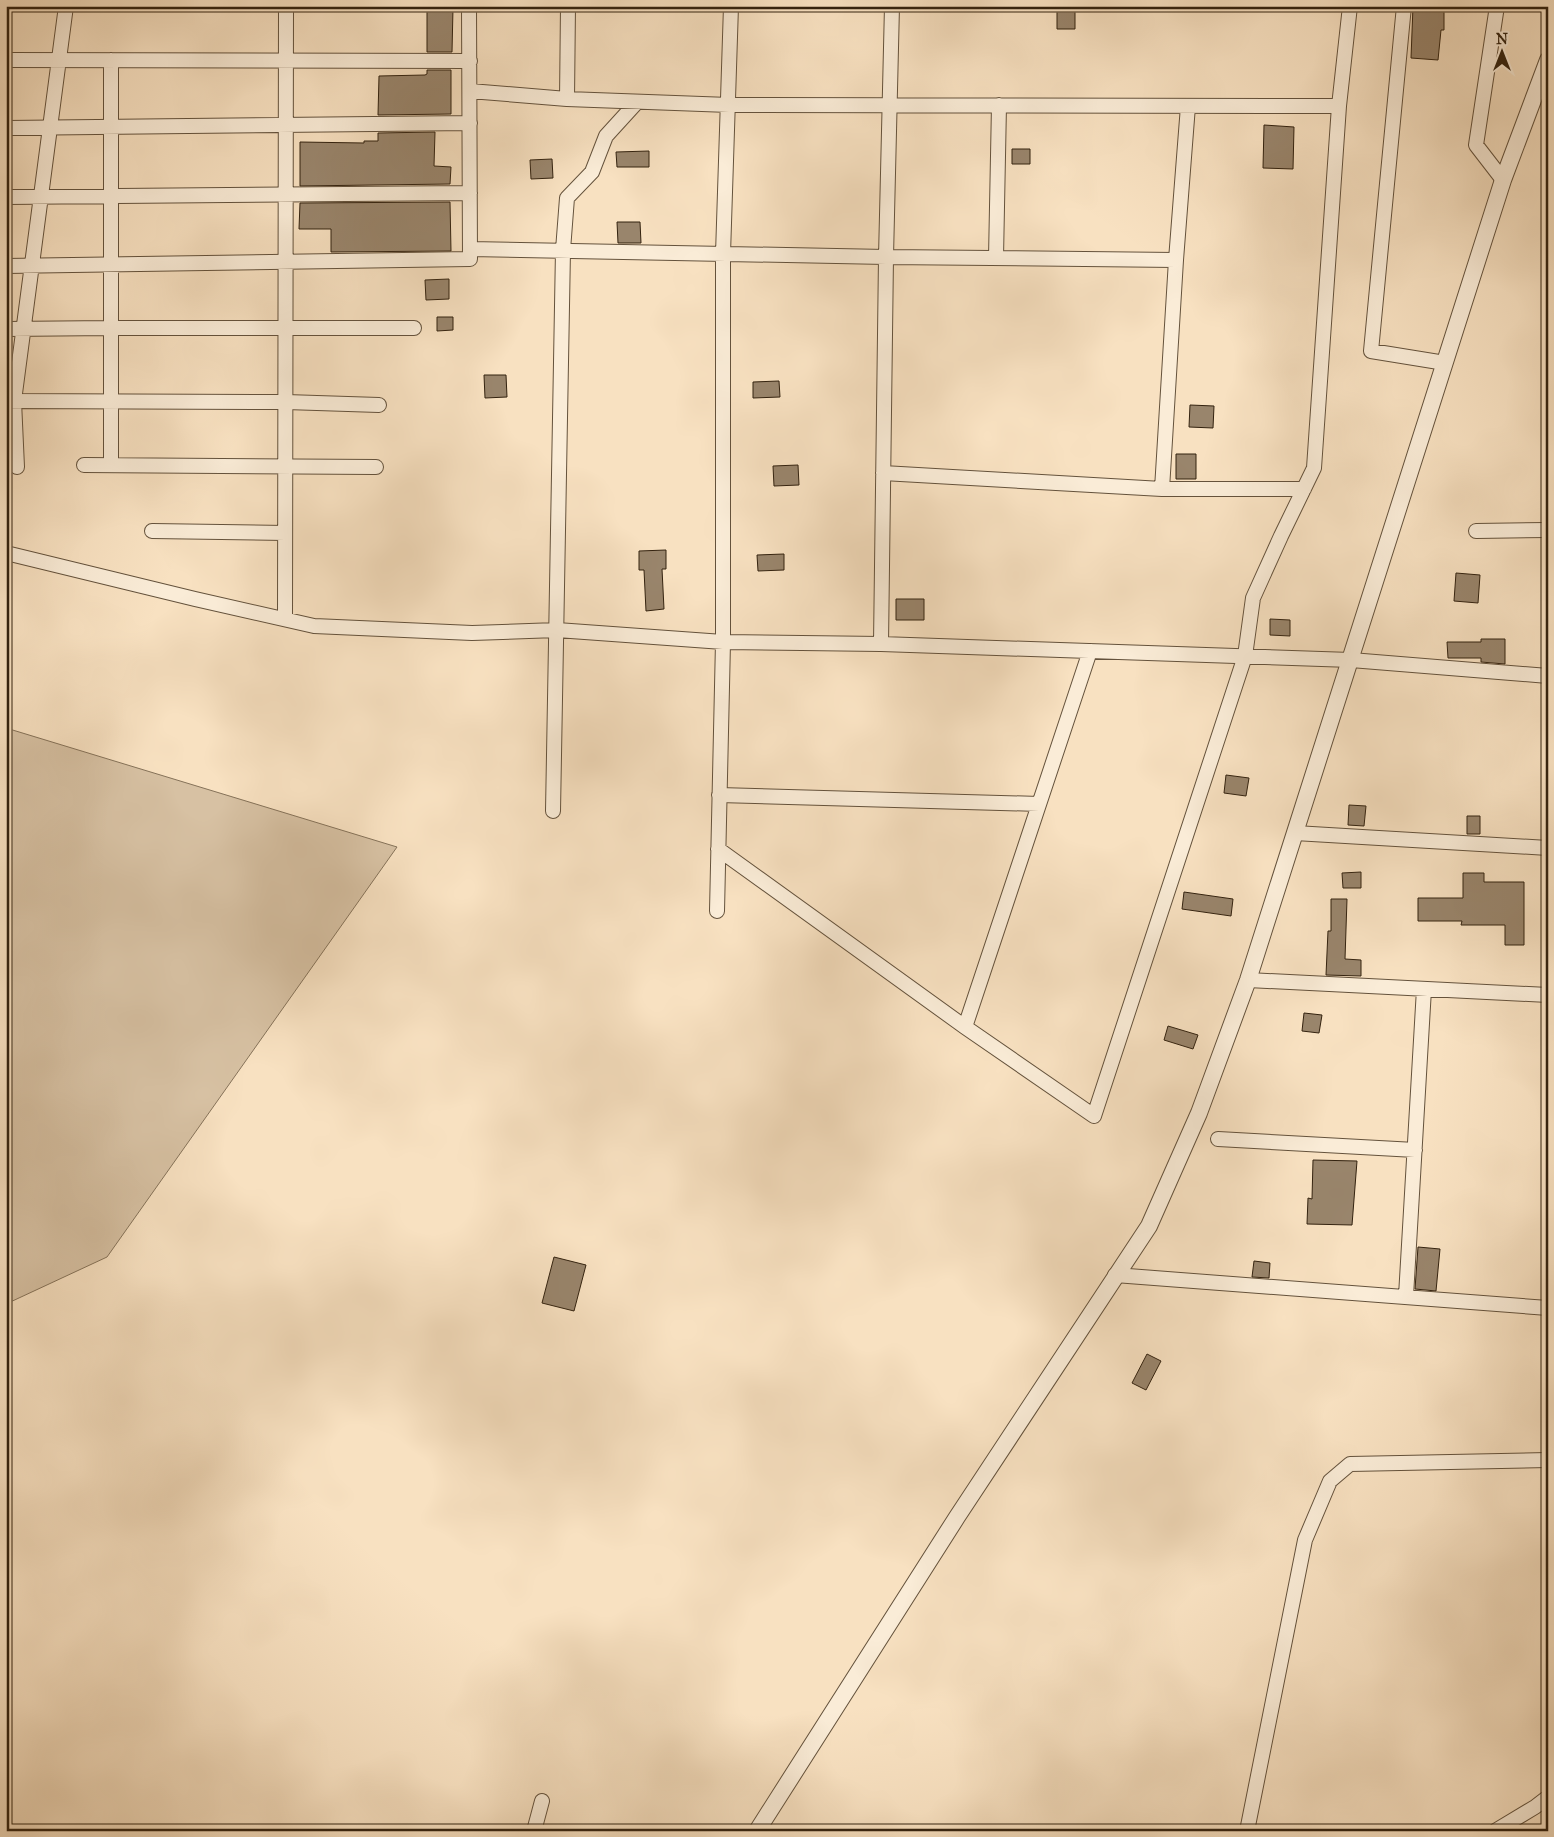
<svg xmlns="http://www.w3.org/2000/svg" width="1554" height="1837" font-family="'IM FELL Great Primer',serif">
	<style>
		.grass { fill: #d7c1a3; stroke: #857259 }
		.building { fill: #99856c; stroke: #33220f }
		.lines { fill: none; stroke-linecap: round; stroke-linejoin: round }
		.minor-casing { stroke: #64523c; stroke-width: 16 }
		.tertiary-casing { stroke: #64523c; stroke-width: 18 }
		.minor { stroke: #faecd7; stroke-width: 14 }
		.tertiary { stroke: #faecd7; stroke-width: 16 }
	</style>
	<rect width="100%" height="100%" fill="#f8e1c1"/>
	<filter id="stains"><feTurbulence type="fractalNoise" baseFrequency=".004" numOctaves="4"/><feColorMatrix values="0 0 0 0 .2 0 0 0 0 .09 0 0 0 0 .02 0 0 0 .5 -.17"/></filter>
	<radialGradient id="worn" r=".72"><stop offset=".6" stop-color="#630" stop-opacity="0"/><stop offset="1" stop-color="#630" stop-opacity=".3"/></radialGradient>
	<path class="grass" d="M6,728L397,847L107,1257L6,1304Z"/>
	<path class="building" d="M1057,6H1075V29H1057Z
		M1413,6H1444V30H1441L1438,60L1411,58Z
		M427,8H453L452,52H427Z
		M427,70H451V114L378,115L379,76L425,75L427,74Z
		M1264,125L1294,127L1293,169L1263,168Z
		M435,132L434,166L451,167L450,184L300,186V142L364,143V141H378V133Z
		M1012,149H1030V164H1012Z
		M649,151V167H617L616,152Z
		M552,159L553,178L531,179L530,160Z
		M450,202L451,251L331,252V229H299L300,203Z
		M617,222H640L641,243H618Z
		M449,279V299L426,300L425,280Z
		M437,317H453V330L437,331Z
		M484,375H506L507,397L485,398Z
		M779,381L780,397L753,398V382Z
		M1190,405L1214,406L1213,428L1189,427Z
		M1176,454H1196V479H1176Z
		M798,465L799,485L774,486L773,466Z
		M666,550V569H662L664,609L646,611L644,570H639V551Z
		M784,554V570L758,571L757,555Z
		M1456,573L1480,575L1478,603L1454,601Z
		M896,599H924V620H896Z
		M1270,619L1290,620V636L1270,635Z
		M1481,639H1505V664L1481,662V658H1448L1447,642H1481Z
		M1226,775L1249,778L1246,796L1224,793Z
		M1349,805L1366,806L1364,826L1348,825Z
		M1467,816H1480V834H1467Z
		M1361,872V888H1343L1342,873Z
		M1463,873H1484V882H1524V945H1505V925H1461L1462,921H1418V898H1463Z
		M1184,892L1233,899L1231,916L1182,909Z
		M1331,899H1347L1345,959L1361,960V976L1326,975L1328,931H1331Z
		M1304,1013L1322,1015L1319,1033L1302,1031Z
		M1168,1026L1198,1035L1193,1049L1164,1040Z
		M1313,1160L1357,1161L1352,1225L1307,1224L1308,1198L1312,1199Z
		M1418,1247L1440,1249L1436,1291L1415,1289Z
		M554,1257L586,1265L574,1311L542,1303Z
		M1254,1261L1270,1263L1269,1278L1252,1277Z
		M1147,1354L1161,1361L1146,1390L1132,1383Z"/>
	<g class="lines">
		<g class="minor-casing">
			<path id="minor" d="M1404,6L1371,351L1445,363
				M1497,6L1476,145L1503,180
				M6,60L470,61
				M111,60V465
				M470,91L567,99L729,105L1339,106
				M567,99L568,6
				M6,128L470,123
				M6,197L470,193
				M470,249L886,257L1176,260
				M996,258L999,105
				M6,266L470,259L469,6
				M6,329L111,328H414
				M7,401L286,402L379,405
				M84,465L376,467
				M17,467L14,401L66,6
				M883,473L1162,489H1304
				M1162,489L1176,260L1188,106
				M152,531L285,533
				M1476,531L1548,530
				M6,553L195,599L314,626L472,633L557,630L723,642L881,644L1351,660L1548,676
				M285,619L286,6
				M881,644L886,257L892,6
				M719,795L1039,804
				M553,811L563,250L567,198L592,172L606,136L637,102
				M1295,833L1548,848
				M718,849L965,1027L1094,1116L1245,656L1253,598L1281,536L1314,468L1339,106L1350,6
				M717,911L723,642V254L731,6
				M1248,980L1548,995
				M965,1027L1090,651
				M1218,1139L1415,1150
				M1115,1275L1548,1308
				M1406,1296L1424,989
				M534,1831L542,1801
				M1247,1831L1305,1540L1330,1481L1350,1464L1548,1460
				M1495,1831L1535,1807L1548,1797"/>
		</g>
		<g class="tertiary-casing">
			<path id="tertiary" d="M757,1831L957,1517L1149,1226L1199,1113L1248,980L1503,180L1548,60"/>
		</g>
		<use href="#minor" class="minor"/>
		<use href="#tertiary" class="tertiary"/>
	</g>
	<rect width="1554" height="1837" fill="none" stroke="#f8e1c1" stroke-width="25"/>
	<rect x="8" y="8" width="1539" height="1822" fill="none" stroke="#33220f" stroke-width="2.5"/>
	<rect x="12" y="12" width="1529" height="1812" fill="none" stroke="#33220f"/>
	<g transform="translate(1502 52)" stroke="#faecd7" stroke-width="4" paint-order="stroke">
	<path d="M0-4L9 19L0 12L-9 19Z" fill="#33220f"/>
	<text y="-8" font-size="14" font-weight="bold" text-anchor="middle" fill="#33220f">N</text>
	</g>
	<rect width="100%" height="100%" filter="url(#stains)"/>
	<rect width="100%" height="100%" fill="url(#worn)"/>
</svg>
